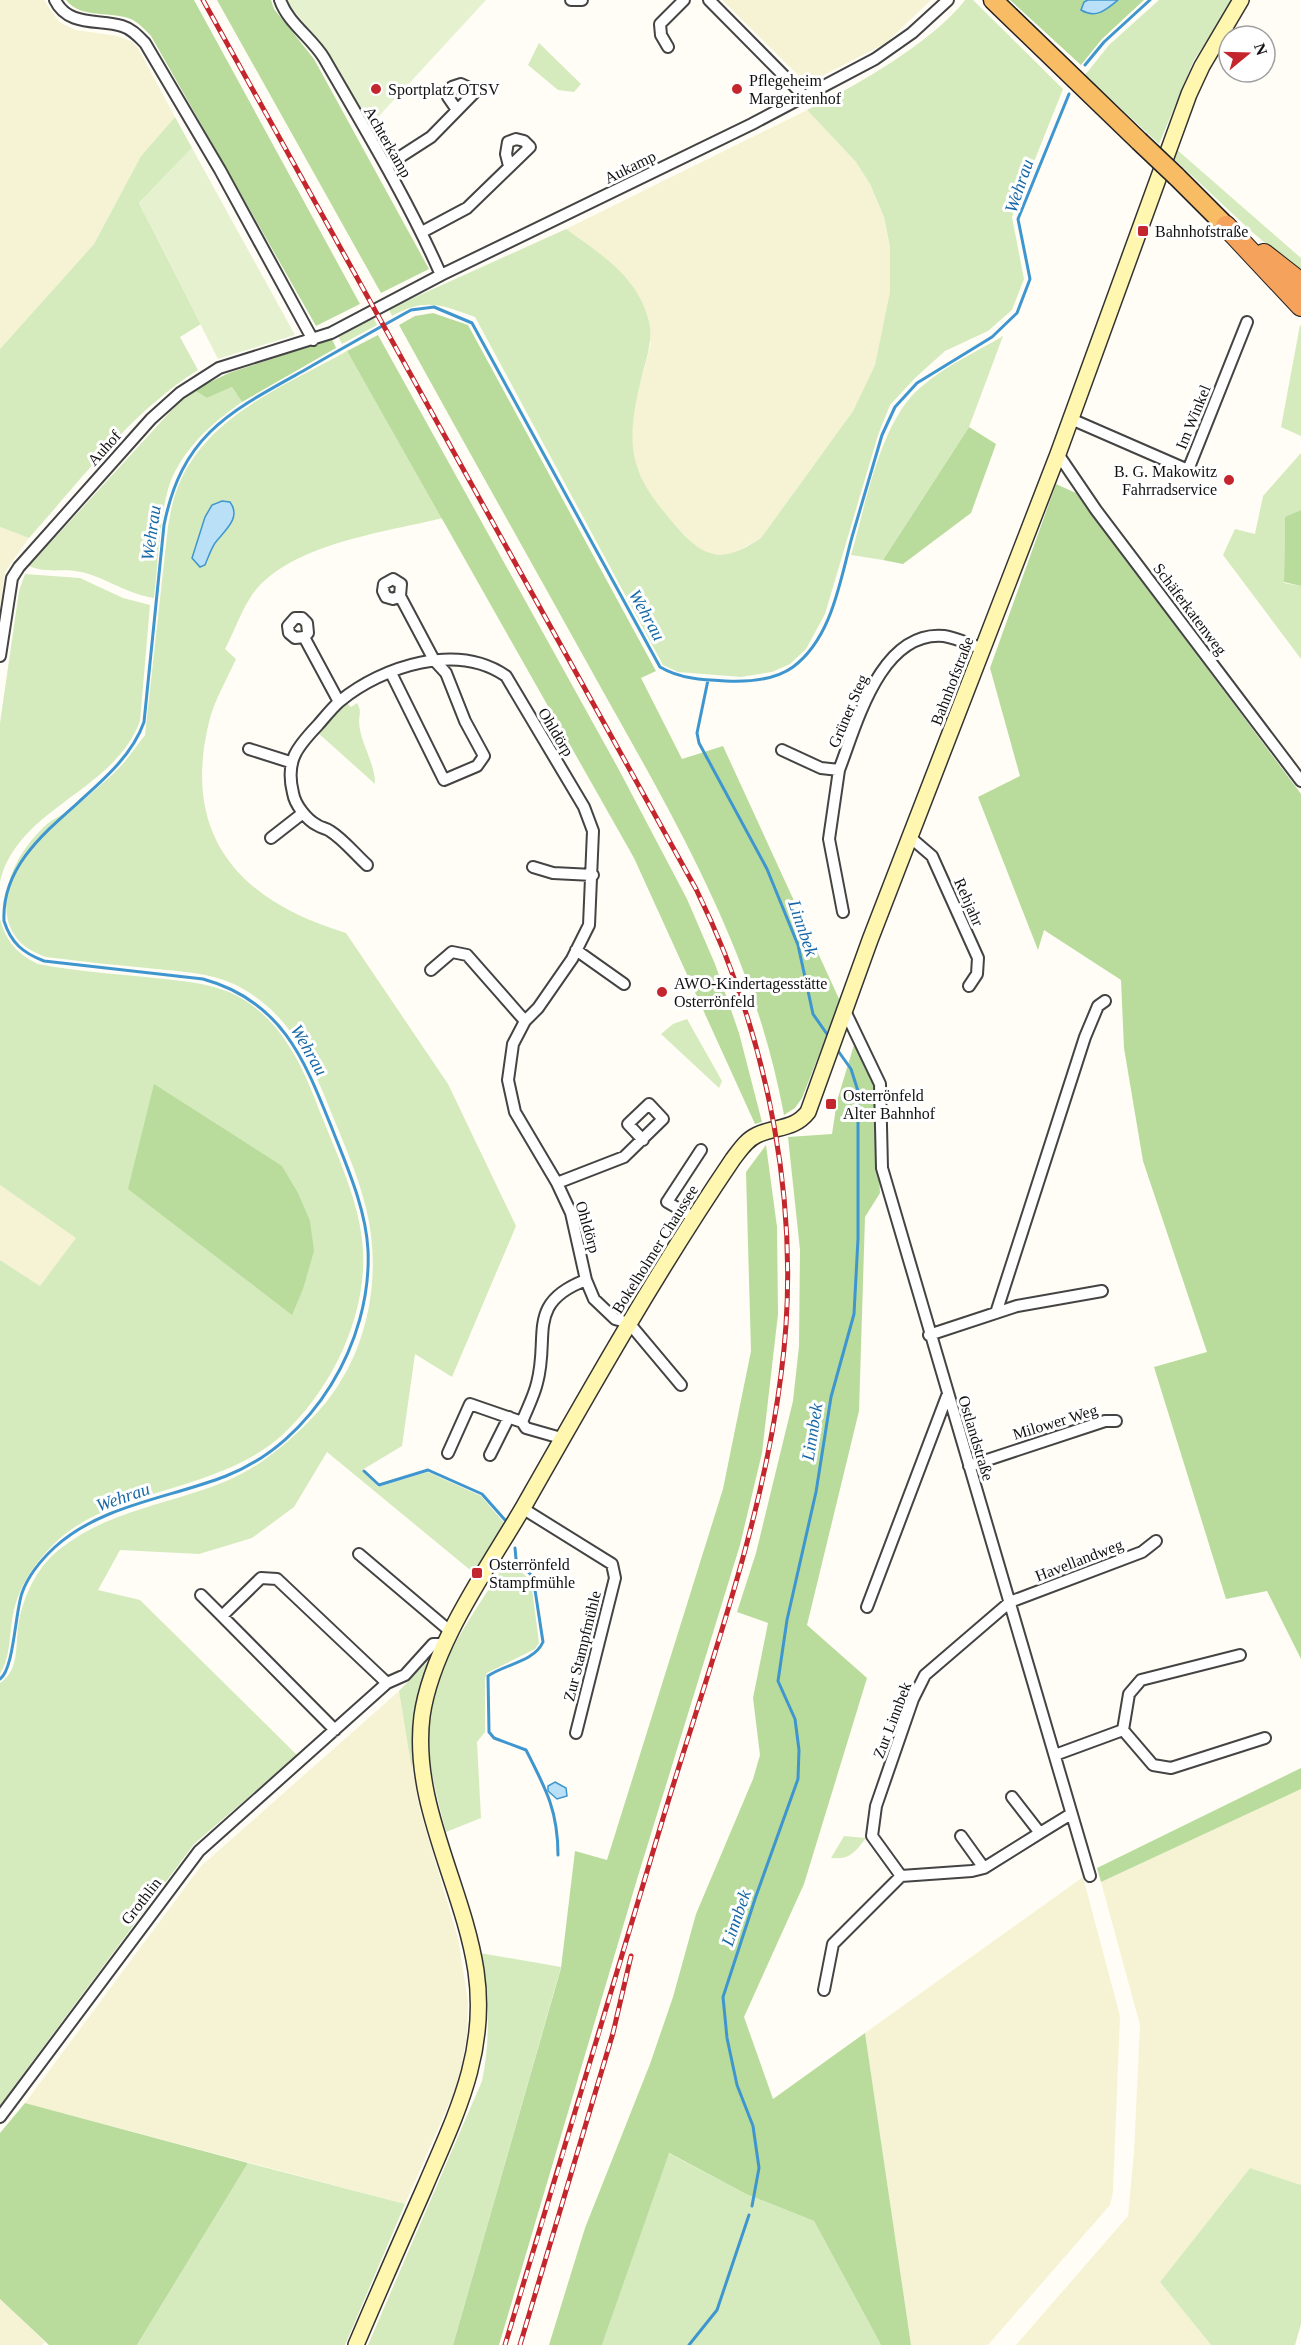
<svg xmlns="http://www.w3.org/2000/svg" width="1301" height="2345" font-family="'Times New Roman',serif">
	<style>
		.farmland { fill: #f6f3d4 }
		.green { fill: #d5ebbd }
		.forest { fill: #b9dc9c }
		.pitch { fill: #e6f2cf }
		.water { fill: #b9e0f7; stroke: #3f96cf; stroke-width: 1.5 }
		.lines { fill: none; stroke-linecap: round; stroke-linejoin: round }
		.stream { stroke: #3f96cf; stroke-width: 3 }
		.minor-casing { stroke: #444; stroke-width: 14 }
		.secondary-casing { stroke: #333; stroke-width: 18 }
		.trunk-casing { stroke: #222; stroke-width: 21 }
		.motorway-casing { stroke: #222; stroke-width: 22 }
		.minor { stroke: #fff; stroke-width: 10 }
		.secondary { stroke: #fff6b0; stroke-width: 15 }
		.trunk { stroke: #f7bc64; stroke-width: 18 }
		.motorway { stroke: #f5a25d; stroke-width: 20 }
		.rail-casing { stroke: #c4262e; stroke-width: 5 }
		.rail { stroke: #fff; stroke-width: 3; stroke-dasharray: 9; stroke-linecap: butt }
		.trunk-bridge-casing { stroke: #222; stroke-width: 21; stroke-linecap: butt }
		.trunk-bridge { stroke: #f7bc64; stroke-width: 18 }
		.poi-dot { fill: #c4262e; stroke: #fff; stroke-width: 2 }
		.labels { text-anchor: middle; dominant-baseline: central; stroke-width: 6; stroke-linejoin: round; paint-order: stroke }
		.poi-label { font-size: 16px; fill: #111; stroke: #fff; text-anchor: start }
		.street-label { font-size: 16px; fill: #111; stroke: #fff }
		.water-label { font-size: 18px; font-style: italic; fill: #1768a6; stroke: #fff }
	</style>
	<rect width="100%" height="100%" fill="#fffdf5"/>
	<path class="farmland" d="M0,0H44L59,22L76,30L118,36L131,41L138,48L175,117L141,156L94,244L0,349Z
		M722,0H931L886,43L807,84Z
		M807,110L856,162L870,184L884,217L890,247V292L884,330L875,365L853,411L761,538L730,555L707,554L694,545L652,500L636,467L631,437L633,411L651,343L566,229Z
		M0,527L29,538L5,572L0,607Z
		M0,1185L77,1238L40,1286L0,1260Z
		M399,1691L420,1810L458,1938L468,2001L467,2034L459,2081L405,2204L25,2103L201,1866Z
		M1301,1789V2185L1250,2168L1160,2282L1211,2345H1016L1128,2216L1134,2152L1140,2025L1101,1882Z
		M1083,1877L1120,2016L1113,2192L1110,2205L988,2345H911L865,2033Z
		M0,2299L45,2342L42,2345H0Z"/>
	<path class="green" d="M965,0H973L1063,89L1012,217L1024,279L1012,310L988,331L945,351L915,378L890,405L878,435L825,614L806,649L790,664L772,672L741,677L678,672L663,665L475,317C442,305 425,297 392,316L389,309L566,229C599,253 636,275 648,318C654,338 647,356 642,376C622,454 632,478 685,536C712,564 732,557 761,538L853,411L875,365L890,292V247L884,217L870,184L856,162L807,110C854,87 933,42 965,0Z
		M1159,0H1233L1194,60L1159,144L1085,75L1109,45Z
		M539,43L581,84L574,92L558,90L528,65Z
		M175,117L192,148L139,203L201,324L180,337L198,370C131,412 82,479 29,538L0,527V349L94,244L141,156Z
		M1175,148L1301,258V273L1251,231L1172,157Z
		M373,317L377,325L342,344L338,336Z
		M1300,325L1301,326V436L1281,427Z
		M1003,336L969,427L883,560L851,555C866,504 880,421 921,387C945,366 976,352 1003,336Z
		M347,351L443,518C386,532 288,544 252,595C241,611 234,632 225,649L236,659C227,679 214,701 209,722C181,837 240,901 346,933L448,1084L516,1226L452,1377L415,1354L402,1446L362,1470L378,1487L428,1472L481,1496L505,1524L475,1574L327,1452L294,1507L252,1538L199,1554L120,1550L98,1590L140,1600L297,1755L194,1844L0,2105V1683C22,1669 14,1638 20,1616C26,1591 39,1565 60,1549C110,1509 174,1504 231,1479C262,1465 289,1442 312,1418C366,1364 384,1281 366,1208C358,1175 344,1144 331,1112C312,1064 292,1018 245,990C216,972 181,972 147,968C113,965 79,961 46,957C27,950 14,941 8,921C0,883 20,849 47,824C54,818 63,815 71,810C85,799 99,786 113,774C126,762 134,749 145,735L168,526C170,516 172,504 175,495C200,418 283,387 347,351Z
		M232,387L242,402C210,424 177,454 167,493C159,525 158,565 154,598C125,594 101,574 75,571C60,569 44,573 29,566L180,401L194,390L207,398Z
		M1301,453V510L1285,518L1284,583L1301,586V659L1223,555L1235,529L1255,534L1263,496Z
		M25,574L80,578L123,598L150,605L140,721C114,792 18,807 0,882V723L19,591Z
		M346,702L351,707L357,703C362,711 359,714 359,722C360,743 375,762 375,784L317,732Z
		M0,919C6,941 17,954 38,964C79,972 122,974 164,979C190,982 216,984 239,997C282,1020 304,1069 320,1112C337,1155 360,1202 363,1249C367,1317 331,1391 281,1436C215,1495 104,1488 50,1548C30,1569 16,1592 12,1621C9,1639 10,1658 0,1674V1260L40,1286L76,1238L0,1185Z
		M687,1019L722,1081L719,1088L661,1034L673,1024Z
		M508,1559L531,1581L539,1643L535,1649L487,1673L485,1678V1732L477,1742L481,1818L446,1832C438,1801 429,1770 428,1737C426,1672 476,1612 508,1559Z
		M430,1659L432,1660L416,1720L412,1770L399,1691Z
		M844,1836L866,1838C855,1852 850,1860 831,1858Z
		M480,1953L561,1967L453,2345H368L482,2081C491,2038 489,1996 480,1953Z
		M668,2153L746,2194L814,2221L881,2345H602Z
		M248,2163L405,2204L345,2345H137Z
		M1250,2168L1301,2185V2324L1295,2345H1211L1160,2282Z"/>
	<path class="forest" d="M66,0H194L360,304L316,326L151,36C146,31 140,24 133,20C112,10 82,20 66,0Z
		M217,0H271L274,9L314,59L429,269L381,293Z
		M1010,0H1088L1084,2L1103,12L1118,0H1144L1102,39L1081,65Z
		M433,313L468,325L656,671L641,678L682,759L723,746L840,1001L802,1098L795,1108L784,1115C754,952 675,820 595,677C530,560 464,443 399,325L415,316Z
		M378,335L618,768L687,899L715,964L739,1033L762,1122L755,1124L634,858L347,351Z
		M332,339L336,348L242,402L232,387L207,398L194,390L229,373Z
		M969,427L996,444L971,513L903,564L883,560Z
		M1056,484L1076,493L1301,794V1659L1267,1591L1226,1599L1154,1367L1207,1352L1143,1161L1124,1048L1121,980L1044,930L1038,950L978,797L1020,776L990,668Z
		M1301,510V586L1284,582L1285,517Z
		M854,1045L874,1084L880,1193L865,1217L859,1411L807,1625L867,1678L804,1884L744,2017L773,2099L865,2033L911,2345H881L814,2221L746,2194L669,2153L602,2345H549L585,2228L650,2064L673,1997L696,1914L753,1779L760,1755L753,1698L768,1623L737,1612L756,1553L793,1401L799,1346L800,1250L788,1137L832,1134L837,1101Z
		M154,1084L282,1166L298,1193L310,1221L314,1251L303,1289L292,1315L128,1189Z
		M766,1145L777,1227L778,1314L762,1453L740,1545L638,1876L499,2345H453L561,1968L575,1851L607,1860L723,1489L751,1351L746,1172Z
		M1301,1768V1789L1101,1882L1097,1868Z
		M25,2103L248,2163L137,2345H49L0,2299V2133Z"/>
	<path class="pitch" d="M285,0H486L369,127L326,50Z
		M192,148L295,335L218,359L139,203Z"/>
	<path class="water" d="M1088,0H1118C1106,10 1096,19 1081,10L1084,2Z
		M222,501L230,502C242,518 224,531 215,543C211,549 208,558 205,565L200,567L192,558L205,517L212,505Z
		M555,1782L566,1788L567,1796L557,1799L548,1791V1786Z"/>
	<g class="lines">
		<path class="stream" d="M1085,65L1104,42L1150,0
			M708,680L697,733L699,743L767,869L798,945L813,1014L829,1037
			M364,1471L379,1485L428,1470L482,1494L505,1520
			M515,1548L516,1559L533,1577L543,1642C534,1662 505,1664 488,1676L489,1732L494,1738L526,1750C546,1789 558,1811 558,1855
			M0,1679C14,1669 15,1613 22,1593C28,1576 42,1559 55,1547C101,1505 170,1498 226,1476C313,1442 372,1342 368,1250C366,1210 348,1169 333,1131C305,1061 283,1001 203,979L44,961C23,953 11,943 4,921C0,832 118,797 144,722L164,525C182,435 229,412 303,371C339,350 375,330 411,310L434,307L472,323L660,667C680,679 704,680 726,681C748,682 775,680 793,667C832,638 840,581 852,537C862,503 872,469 882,435L895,407L917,383L992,337L1017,313L1030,279L1018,219L1069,94
			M752,2206L759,2168L753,2126L737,2085L727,2038L723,1997L756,1896L798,1779L799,1750L795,1719L778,1681L787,1620L816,1492L831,1397L854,1314L858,1239V1091L851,1069L836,1048
			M689,2345L717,2310L749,2215"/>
		<g class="minor-casing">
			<path id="minor" d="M55,0C68,27 99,19 122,26C132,29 138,36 145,43L220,170L313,340
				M280,0C288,23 312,38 324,58C365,129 408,200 441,275
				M571,0H582
				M709,0L805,97
				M668,47L661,35L660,24L684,0
				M386,166L431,137L476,91L461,84L452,87L448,97L457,110
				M422,232L467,208L530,147L524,141L516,139L508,142L506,154L509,166
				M1071,419L1188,470L1247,322
				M1058,454L1096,510L1301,781
				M304,637L308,633L307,623L302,618H295L288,626L289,633L295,638L304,637L339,702
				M0,656L12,578L19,567L151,419L180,393L219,368L331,333L441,275L752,124L875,59L912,33L948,0
				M391,673L444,780L477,766L484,756L465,721L446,673L434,660L400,596L401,584L393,579L384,584L383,591L386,597L393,599L400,596
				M249,749L290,762
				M782,750L821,768L839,770C856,726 880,630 944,636C957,638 971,645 984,649
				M839,770L829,839L843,912
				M271,838L303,813
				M911,838L932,856L978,958L977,974L969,986
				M367,865C355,854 343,839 330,831C326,828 321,828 317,825C307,820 295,805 293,793C285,761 297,747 318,725C325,717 332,708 340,701C383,666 457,642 506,676L584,807L593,831L589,925L572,959L538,1008L525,1021L513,1044L508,1080L515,1112L557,1183L571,1213L586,1280L594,1299L615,1319L629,1323L681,1385
				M533,867L553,873L593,875
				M576,950L624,984
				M431,970L452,952L467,955L525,1021
				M845,1011L880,1084L882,1168L1090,1876
				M557,1183L624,1157L663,1119L649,1104L628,1124L643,1140
				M695,1218L667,1202L701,1150
				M996,1313L1085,1037L1098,1006L1105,1001
				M929,1335L1017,1306L1102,1291
				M522,1422C527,1409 534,1396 537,1383C550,1336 525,1303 586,1280
				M448,1453L470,1404L522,1422L526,1428L561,1438
				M490,1455L509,1417
				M969,1466L1105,1421H1116
				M522,1508L612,1564L615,1578L576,1733
				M359,1554L451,1632
				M201,1595L222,1616
				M867,1607L947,1396
				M335,1730L222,1616L261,1578L277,1579L387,1683
				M1123,1730L1129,1694L1141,1680L1240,1655
				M1055,1755L1123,1730L1153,1765L1171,1768L1265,1738
				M1040,1833L1071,1814
				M984,1868L1040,1833L1012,1797
				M901,1876L972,1871L984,1868L961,1836
				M824,1990L833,1944L901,1876L872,1836L876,1806L913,1699L925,1675L1010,1602L1142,1552L1156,1541
				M0,2117L199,1851L387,1683L405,1675L433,1644H444"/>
		</g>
		<g class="secondary-casing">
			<path id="secondary" d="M356,2345C378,2293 401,2241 424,2189C455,2116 488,2054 476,1971C463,1885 411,1804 422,1716C432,1645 488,1568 524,1506C591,1388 657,1271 733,1159C740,1150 746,1140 757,1135C776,1126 794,1130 808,1112L870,940L1058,454L1189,94L1202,66L1241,0"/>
		</g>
		<g class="trunk-casing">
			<path id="trunk" d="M993,0L1139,141
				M1176,176L1226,226"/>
		</g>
		<g class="motorway-casing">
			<path id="motorway" d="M1226,226L1301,306
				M1264,254L1301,283"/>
		</g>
		<use href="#minor" class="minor"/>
		<use href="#secondary" class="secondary"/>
		<use href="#trunk" class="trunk"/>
		<use href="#motorway" class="motorway"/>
		<g class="rail-casing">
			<path id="rail" d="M203,0L696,889C769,1037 803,1211 781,1375C762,1525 708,1670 664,1815C611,1992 559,2169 505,2345
				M520,2345L613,2033L631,1956"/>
		</g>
		<use href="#rail" class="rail"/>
		<g class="trunk-bridge-casing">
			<path id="trunk-bridge" d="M1139,141L1176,176"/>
		</g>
		<use href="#trunk-bridge" class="trunk-bridge"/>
	</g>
	<g class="poi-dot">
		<circle cx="376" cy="89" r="6"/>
		<circle cx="737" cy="89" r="6"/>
		<rect x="1137" y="225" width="12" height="12" rx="3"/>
		<circle cx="1229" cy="480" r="6"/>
		<circle cx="662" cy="992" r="6"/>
		<rect x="825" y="1098" width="12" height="12" rx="3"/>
		<rect x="471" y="1567" width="12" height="12" rx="3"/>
	</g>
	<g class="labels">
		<g class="poi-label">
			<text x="749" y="80">Pflegeheim<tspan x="749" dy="18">Margeritenhof</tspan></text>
			<text x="388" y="89">Sportplatz OTSV</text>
			<text x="1155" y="231">Bahnhofstraße</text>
			<text x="1217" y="471" text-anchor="end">B. G. Makowitz<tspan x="1217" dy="18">Fahrradservice</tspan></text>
			<text x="674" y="983">AWO-Kindertagesstätte<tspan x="674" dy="18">Osterrönfeld</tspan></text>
			<text x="843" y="1095">Osterrönfeld<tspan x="843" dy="18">Alter Bahnhof</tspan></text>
			<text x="489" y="1564">Osterrönfeld<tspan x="489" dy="18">Stampfmühle</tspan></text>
		</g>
		<g class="street-label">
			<text transform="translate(388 142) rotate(60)">Achterkamp</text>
			<text transform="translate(630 167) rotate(-26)">Aukamp</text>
			<text transform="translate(1193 417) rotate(-68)">Im Winkel</text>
			<text transform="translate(104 448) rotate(-48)">Auhof</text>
			<text transform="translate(1190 609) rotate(53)">Schäferkatenweg</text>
			<text transform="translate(952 681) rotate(-69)">Bahnhofstraße</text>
			<text transform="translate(848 711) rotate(-67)">Grüner Steg</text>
			<text transform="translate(556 732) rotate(59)">Ohldörp</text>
			<text transform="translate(969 902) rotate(66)">Rehjahr</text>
			<text transform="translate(588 1227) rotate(74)">Ohldörp</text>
			<text transform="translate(655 1249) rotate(-58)">Bokelholmer Chaussee</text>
			<text transform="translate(1055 1422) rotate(-17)">Milower Weg</text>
			<text transform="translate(976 1438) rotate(73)">Ostlandstraße</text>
			<text transform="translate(1079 1560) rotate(-21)">Havellandweg</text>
			<text transform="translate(582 1646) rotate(-76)">Zur Stampfmühle</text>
			<text transform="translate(892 1720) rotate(-69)">Zur Linnbek</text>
			<text transform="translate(141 1901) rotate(-52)">Grothlin</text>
		</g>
		<g class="water-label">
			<text transform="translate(1019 186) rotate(-71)">Wehrau</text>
			<text transform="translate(151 533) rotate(-82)">Wehrau</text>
			<text transform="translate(647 615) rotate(61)">Wehrau</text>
			<text transform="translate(803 928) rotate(71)">Linnbek</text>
			<text transform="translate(309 1050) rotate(60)">Wehrau</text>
			<text transform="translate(812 1432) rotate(-81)">Linnbek</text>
			<text transform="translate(123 1497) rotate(-19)">Wehrau</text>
			<text transform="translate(736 1918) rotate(-71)">Linnbek</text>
		</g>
	</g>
	<g transform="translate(1247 54) rotate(71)"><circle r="28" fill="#ffffff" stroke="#a0a0a0" stroke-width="1.5"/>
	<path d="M0-4.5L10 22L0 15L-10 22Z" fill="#c4262e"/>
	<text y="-9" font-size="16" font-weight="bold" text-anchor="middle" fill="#111111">N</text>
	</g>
</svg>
